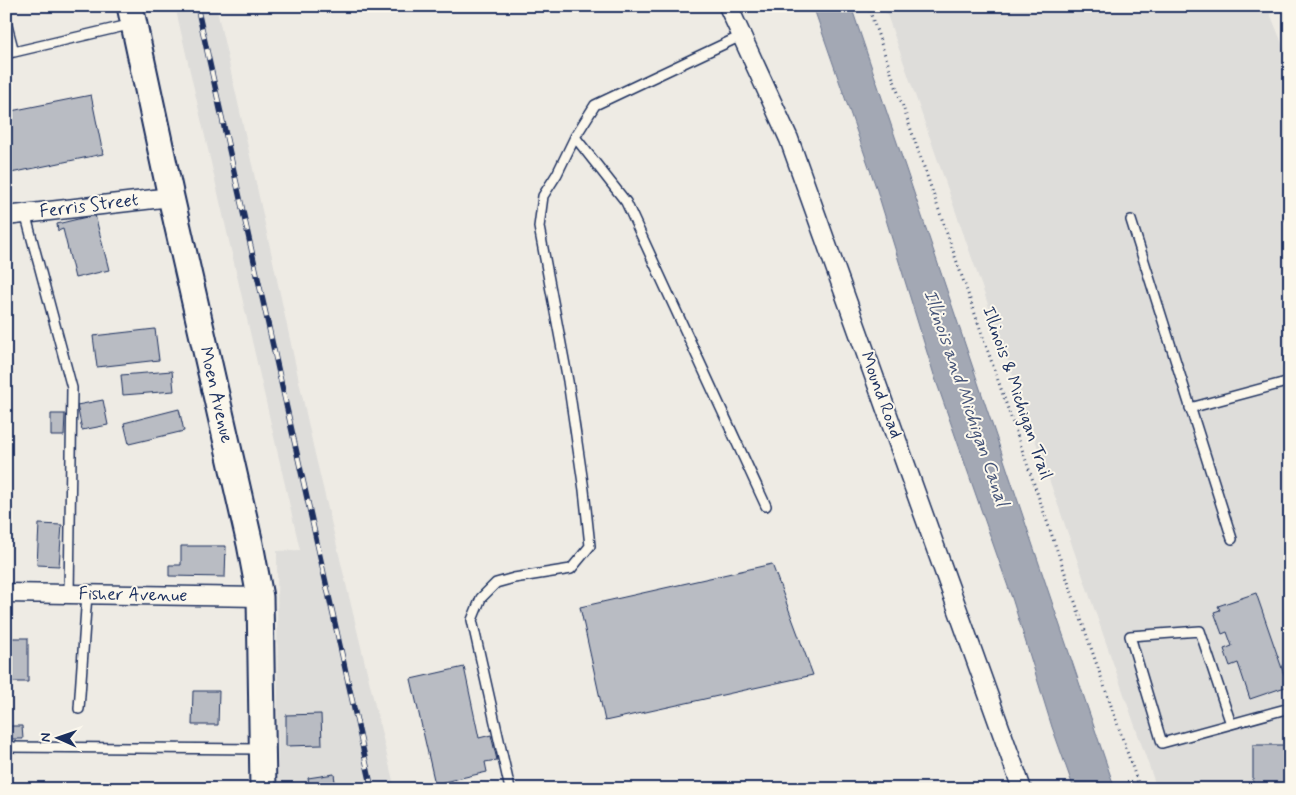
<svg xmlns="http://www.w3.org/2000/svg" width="1296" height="795" font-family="Mynerve,sans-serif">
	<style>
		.built { fill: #deddda }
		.water { fill: #a3a8b4; stroke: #6d7892 }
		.building { fill: #b9bcc3; stroke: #1b2f5e }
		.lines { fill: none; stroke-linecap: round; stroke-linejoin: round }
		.lane-casing { stroke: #1b2f5e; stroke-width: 12 }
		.street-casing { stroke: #1b2f5e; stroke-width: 21 }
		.secondary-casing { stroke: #1b2f5e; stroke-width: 29 }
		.path { stroke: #1b2f5e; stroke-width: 3; stroke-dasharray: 1 4; stroke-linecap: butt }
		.lane { stroke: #fbf7ec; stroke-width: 9 }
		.street { stroke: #fbf7ec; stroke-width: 18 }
		.secondary { stroke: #fbf7ec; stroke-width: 25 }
		.rail-casing { stroke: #1b2f5e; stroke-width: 5.5 }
		.rail { stroke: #fbf7ec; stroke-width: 4; stroke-dasharray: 11; stroke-linecap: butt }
		.labels { text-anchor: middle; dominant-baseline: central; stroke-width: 4; stroke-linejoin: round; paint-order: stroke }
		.street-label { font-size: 18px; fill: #1b2f5e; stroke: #fbf7ec }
		.water-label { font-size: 19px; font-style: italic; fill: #445378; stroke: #fbf7ec }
	</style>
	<rect width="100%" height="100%" fill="#eeebe4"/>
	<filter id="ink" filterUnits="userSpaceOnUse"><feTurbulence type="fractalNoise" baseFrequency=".02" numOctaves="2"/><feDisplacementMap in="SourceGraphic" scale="10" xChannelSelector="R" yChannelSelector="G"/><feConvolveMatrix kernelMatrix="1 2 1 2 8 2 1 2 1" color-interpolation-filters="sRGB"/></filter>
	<g filter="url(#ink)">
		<path class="built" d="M175,6H216L253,169L314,450L395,789H278L277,551L300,550Z
			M884,6H1267L1290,63V789H1157Z"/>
		<path class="water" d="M813,6H851L1115,789H1074L1052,727L1013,601L934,375L876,187Z"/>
		<path class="building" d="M91,95L103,154L6,174V112Z
			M95,215L109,270L75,278L63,229L58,231L57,224Z
			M6,249H8V278H6Z
			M155,329L159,360L97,367L93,336Z
			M172,371L174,391L123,395L121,375Z
			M103,400L108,425L82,430L77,405Z
			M179,409L184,431L129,444L124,423Z
			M51,414H65L64,436H51Z
			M39,524L62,525L59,566L37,565Z
			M181,546H226L225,577L169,576V565H181Z
			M772,564L813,675L605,721L580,607Z
			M1256,593L1288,686L1250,699L1238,663L1230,666L1224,649L1232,646L1227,632L1222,634L1214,612L1220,610L1218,606Z
			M6,638H28V682H6Z
			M464,667L479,738L491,735L497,760L485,762L487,772L435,784L411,679Z
			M193,691H219L218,725H192Z
			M321,714L322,745L286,746V715Z
			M6,726H22L23,739H6Z
			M1253,745H1290V789H1253Z
			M334,774L336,789H298V786L309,784L308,778Z"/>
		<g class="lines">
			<g class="lane-casing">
				<path id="lane" d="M6,22L14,52L6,54
					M14,52L133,24
					M575,137L626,202L766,506
					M25,213L72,388L69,594
					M1289,216L1290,218
					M1131,220L1232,539
					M1190,408L1290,381
					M79,709L87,594
					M1231,724L1200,631L1130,636L1162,743L1286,709H1290
					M6,747L262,749
					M510,789L472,620L481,598L496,583L514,578L571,569L590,546L584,490L568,381L539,227L543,196L557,174L575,137L595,105L741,36"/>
			</g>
			<g class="street-casing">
				<path id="street" d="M728,6L789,139L1022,789
					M6,216L171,197
					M6,593L260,597"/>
			</g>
			<g class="secondary-casing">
				<path id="secondary" d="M130,6L171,197L250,544L260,597L263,789"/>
			</g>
			<path class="path" d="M868,6L1140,789"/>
			<use href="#lane" class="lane"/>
			<use href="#street" class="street"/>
			<use href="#secondary" class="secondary"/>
			<g class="rail-casing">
				<path id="rail" d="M197,6L372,789"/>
			</g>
			<use href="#rail" class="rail"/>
		</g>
	</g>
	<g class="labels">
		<g class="street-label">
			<text transform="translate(89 206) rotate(-7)">Ferris Street</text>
			<text transform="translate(1017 393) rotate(71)">Illinois &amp; Michigan Trail</text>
			<text transform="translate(216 395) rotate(77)">Moen Avenue</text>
			<text transform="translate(881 395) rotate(70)">Mound Road</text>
			<text transform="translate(133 595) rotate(1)">Fisher Avenue</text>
		</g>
		<g class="water-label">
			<text transform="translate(966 398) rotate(71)">Illinois and Michigan Canal</text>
		</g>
	</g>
	<rect width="1296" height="795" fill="none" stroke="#fbf7ec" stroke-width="25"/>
	<rect x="12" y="12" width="1271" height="770" fill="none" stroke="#1b2f5e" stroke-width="2" filter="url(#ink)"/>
	<g transform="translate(58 738) rotate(272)" stroke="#fbf7ec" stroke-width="4" paint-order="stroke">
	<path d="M0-4L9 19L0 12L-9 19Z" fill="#1b2f5e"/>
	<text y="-8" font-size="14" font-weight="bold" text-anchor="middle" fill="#1b2f5e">N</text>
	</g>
</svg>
